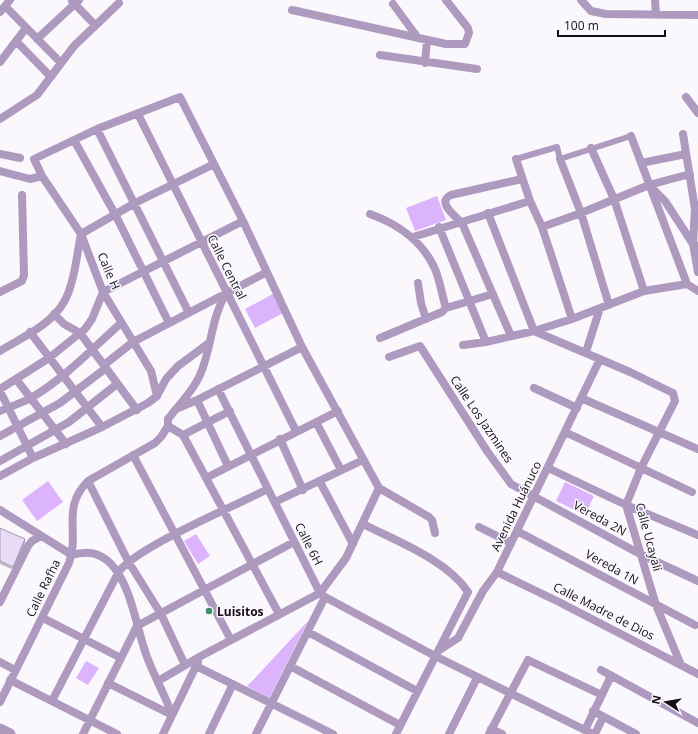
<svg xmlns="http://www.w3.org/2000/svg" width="698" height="734" font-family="'Open Sans',sans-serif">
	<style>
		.green { fill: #dcb3fd }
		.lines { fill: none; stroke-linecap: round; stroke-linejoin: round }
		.pedestrian { stroke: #ae9abf; stroke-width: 6 }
		.minor { stroke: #ae9abf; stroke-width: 8 }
		.tertiary { stroke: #ae9abf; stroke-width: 11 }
		.wall { fill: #c8bcd4 }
		.shaded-wall { fill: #a399ac }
		.building { fill: #e9dbf6; stroke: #a399ac }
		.poi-dot { fill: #389166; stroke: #fbf8fd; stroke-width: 1.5 }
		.labels { text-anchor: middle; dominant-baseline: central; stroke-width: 3; stroke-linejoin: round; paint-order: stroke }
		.street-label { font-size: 12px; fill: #140f18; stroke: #fbf8fd }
		.poi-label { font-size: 12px; font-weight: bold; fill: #140f18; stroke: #fbf8fd; text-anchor: start }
	</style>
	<rect width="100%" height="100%" fill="#fbf8fd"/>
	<path class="green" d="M437,196L446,220L415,231L406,208Z
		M273,294L283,313L255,328L245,309Z
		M48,481L63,502L37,521L22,500Z
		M565,482L594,496L585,515L556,501Z
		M196,534L210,556L198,564L184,541Z
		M308,621L269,698L247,686L255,678Z
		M86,661L99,668L88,685L76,678Z"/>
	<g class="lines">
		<path class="pedestrian" d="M516,159L557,147L560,159L631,136"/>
		<path class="minor" d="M581,0L591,11L606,14L698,15
			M655,0L656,15
			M72,1L95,25
			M393,4L418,38
			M5,6L61,63
			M292,10L446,44H465L469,33L468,28L446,0
			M0,12L10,0
			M37,39L79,0
			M16,41L51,77
			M380,55L477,69
			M0,62L26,28
			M425,63L427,40
			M686,97L698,113
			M138,114L296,431
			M0,119L37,95L74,46L119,3
			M97,129L189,313
			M683,134L695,209L693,244L698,246
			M631,136L687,284
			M74,140L115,214L169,323
			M591,148L614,199L644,291
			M0,154L20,158
			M516,159L530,201L542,227L572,319
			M560,159L581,213L609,305
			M641,163L686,154
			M0,171L30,179L42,176
			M653,189L665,201L693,244L698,272
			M488,213L534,331L630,372L673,393L675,401L641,468L626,505L656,605L681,665
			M370,214C398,224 423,242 435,269C440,281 442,295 446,308
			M439,227L486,342
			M542,227L581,213L649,185L690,174
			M413,237L530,201
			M418,283L421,303L426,319
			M0,292L22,281L24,275L22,195
			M54,314L64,324L80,333L137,410
			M30,332L102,427
			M511,336L462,223C455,216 436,202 451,195L522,179
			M380,338L442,312L446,308L493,294
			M463,345L486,342L534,331L572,319L644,291L687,284L698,291
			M0,351C21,338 51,325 64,302C74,285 77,254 81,234L135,203L214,164
			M586,352L600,308
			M389,357L420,346L487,451L511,484L640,554L698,581
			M104,365L133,342L267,272
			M16,379L66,444
			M534,388L577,408
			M0,389L49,358L85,329L92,319L103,292L243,221
			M218,389L320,593L325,597L435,656L593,734
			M0,391L33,458
			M157,396L151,371L103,292L81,234L42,176L34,159L97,129L180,97L243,221L302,347L379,488L429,517L432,520L435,533
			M581,398L698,449
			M197,400L228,466
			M177,408C186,397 195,387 200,375C212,348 210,321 226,293
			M0,411C10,407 21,403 31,398C65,378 92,349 121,323
			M316,422L341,470
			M168,426L183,435L279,614
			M565,432L692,492
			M183,435L230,411
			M0,436L60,403L106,368
			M280,439L303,490
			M133,455L231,640
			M0,461L69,422L117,384
			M548,468L626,505L698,535
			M0,476L33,458L102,427L148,403L157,396L166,379L178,366L209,343
			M206,478L338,411
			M88,481L128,561L161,614L185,665
			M320,482L353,544
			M275,502L363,460
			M0,510L72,555C126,538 133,619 146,654C153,675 165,694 172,715
			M363,524C396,541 447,560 468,592L396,734
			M479,527L511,543
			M517,531L695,625
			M497,572L559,602L698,674
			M0,602L28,546L32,541L41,536
			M43,618L121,658
			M308,632L417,691
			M438,651L458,638L483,591L497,572L600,359
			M0,662L15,670
			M196,666L333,734
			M290,666L400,725
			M601,670L698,723
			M10,680L117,734
			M158,681L201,656L320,593L346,558L379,488
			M108,683L172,715
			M52,701L118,573C134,548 237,505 268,489
			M0,702L69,563C80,532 61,508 88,481L155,443L161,437L168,426V419L176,409L197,400L302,347
			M593,711L636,734
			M491,729L502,734
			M585,730L611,676
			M83,734L137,626L294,542
			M163,734L198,662
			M209,734L233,684
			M256,734L325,597
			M449,734L477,678
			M489,734L528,660L602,695
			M595,734L603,717"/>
		<path class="tertiary" d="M0,729L10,734"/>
	</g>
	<path class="wall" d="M0,528L25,542L13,570L0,564Z"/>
	<path class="shaded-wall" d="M25,539V542L13,570V567Z"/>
	<path class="building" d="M0,528L25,539L13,567L0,561Z"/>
	<circle class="poi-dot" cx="209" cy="611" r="4"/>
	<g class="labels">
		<g class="street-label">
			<text transform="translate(227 267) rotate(63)">Calle Central</text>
			<text transform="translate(109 271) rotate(67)">Calle H</text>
			<text transform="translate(482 419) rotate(56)">Calle Los Jazmines</text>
			<text transform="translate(516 506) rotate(-64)">Avenida Huánuco</text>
			<text transform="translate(600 518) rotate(29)">Vereda 2N</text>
			<text transform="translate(649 537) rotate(75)">Calle Ucayali</text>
			<text transform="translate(309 544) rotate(63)">Calle 6H</text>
			<text transform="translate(612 567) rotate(29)">Vereda 1N</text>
			<text transform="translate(43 588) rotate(-64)">Calle Rafha</text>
			<text transform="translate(604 611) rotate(27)">Calle Madre de Dios</text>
		</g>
		<g class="poi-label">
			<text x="217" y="611">Luisitos</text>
		</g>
	</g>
	<g transform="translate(666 702) rotate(282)" stroke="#fbf8fd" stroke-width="3" paint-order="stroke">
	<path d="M0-3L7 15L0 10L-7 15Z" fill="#140f18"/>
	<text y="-6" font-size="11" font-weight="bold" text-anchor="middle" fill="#140f18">N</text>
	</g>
	<path d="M558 30v6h107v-6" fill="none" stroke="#140f18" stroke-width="2"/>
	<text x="564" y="30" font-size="12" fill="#140f18" stroke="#fbf8fd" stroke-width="3" paint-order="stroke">100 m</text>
</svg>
